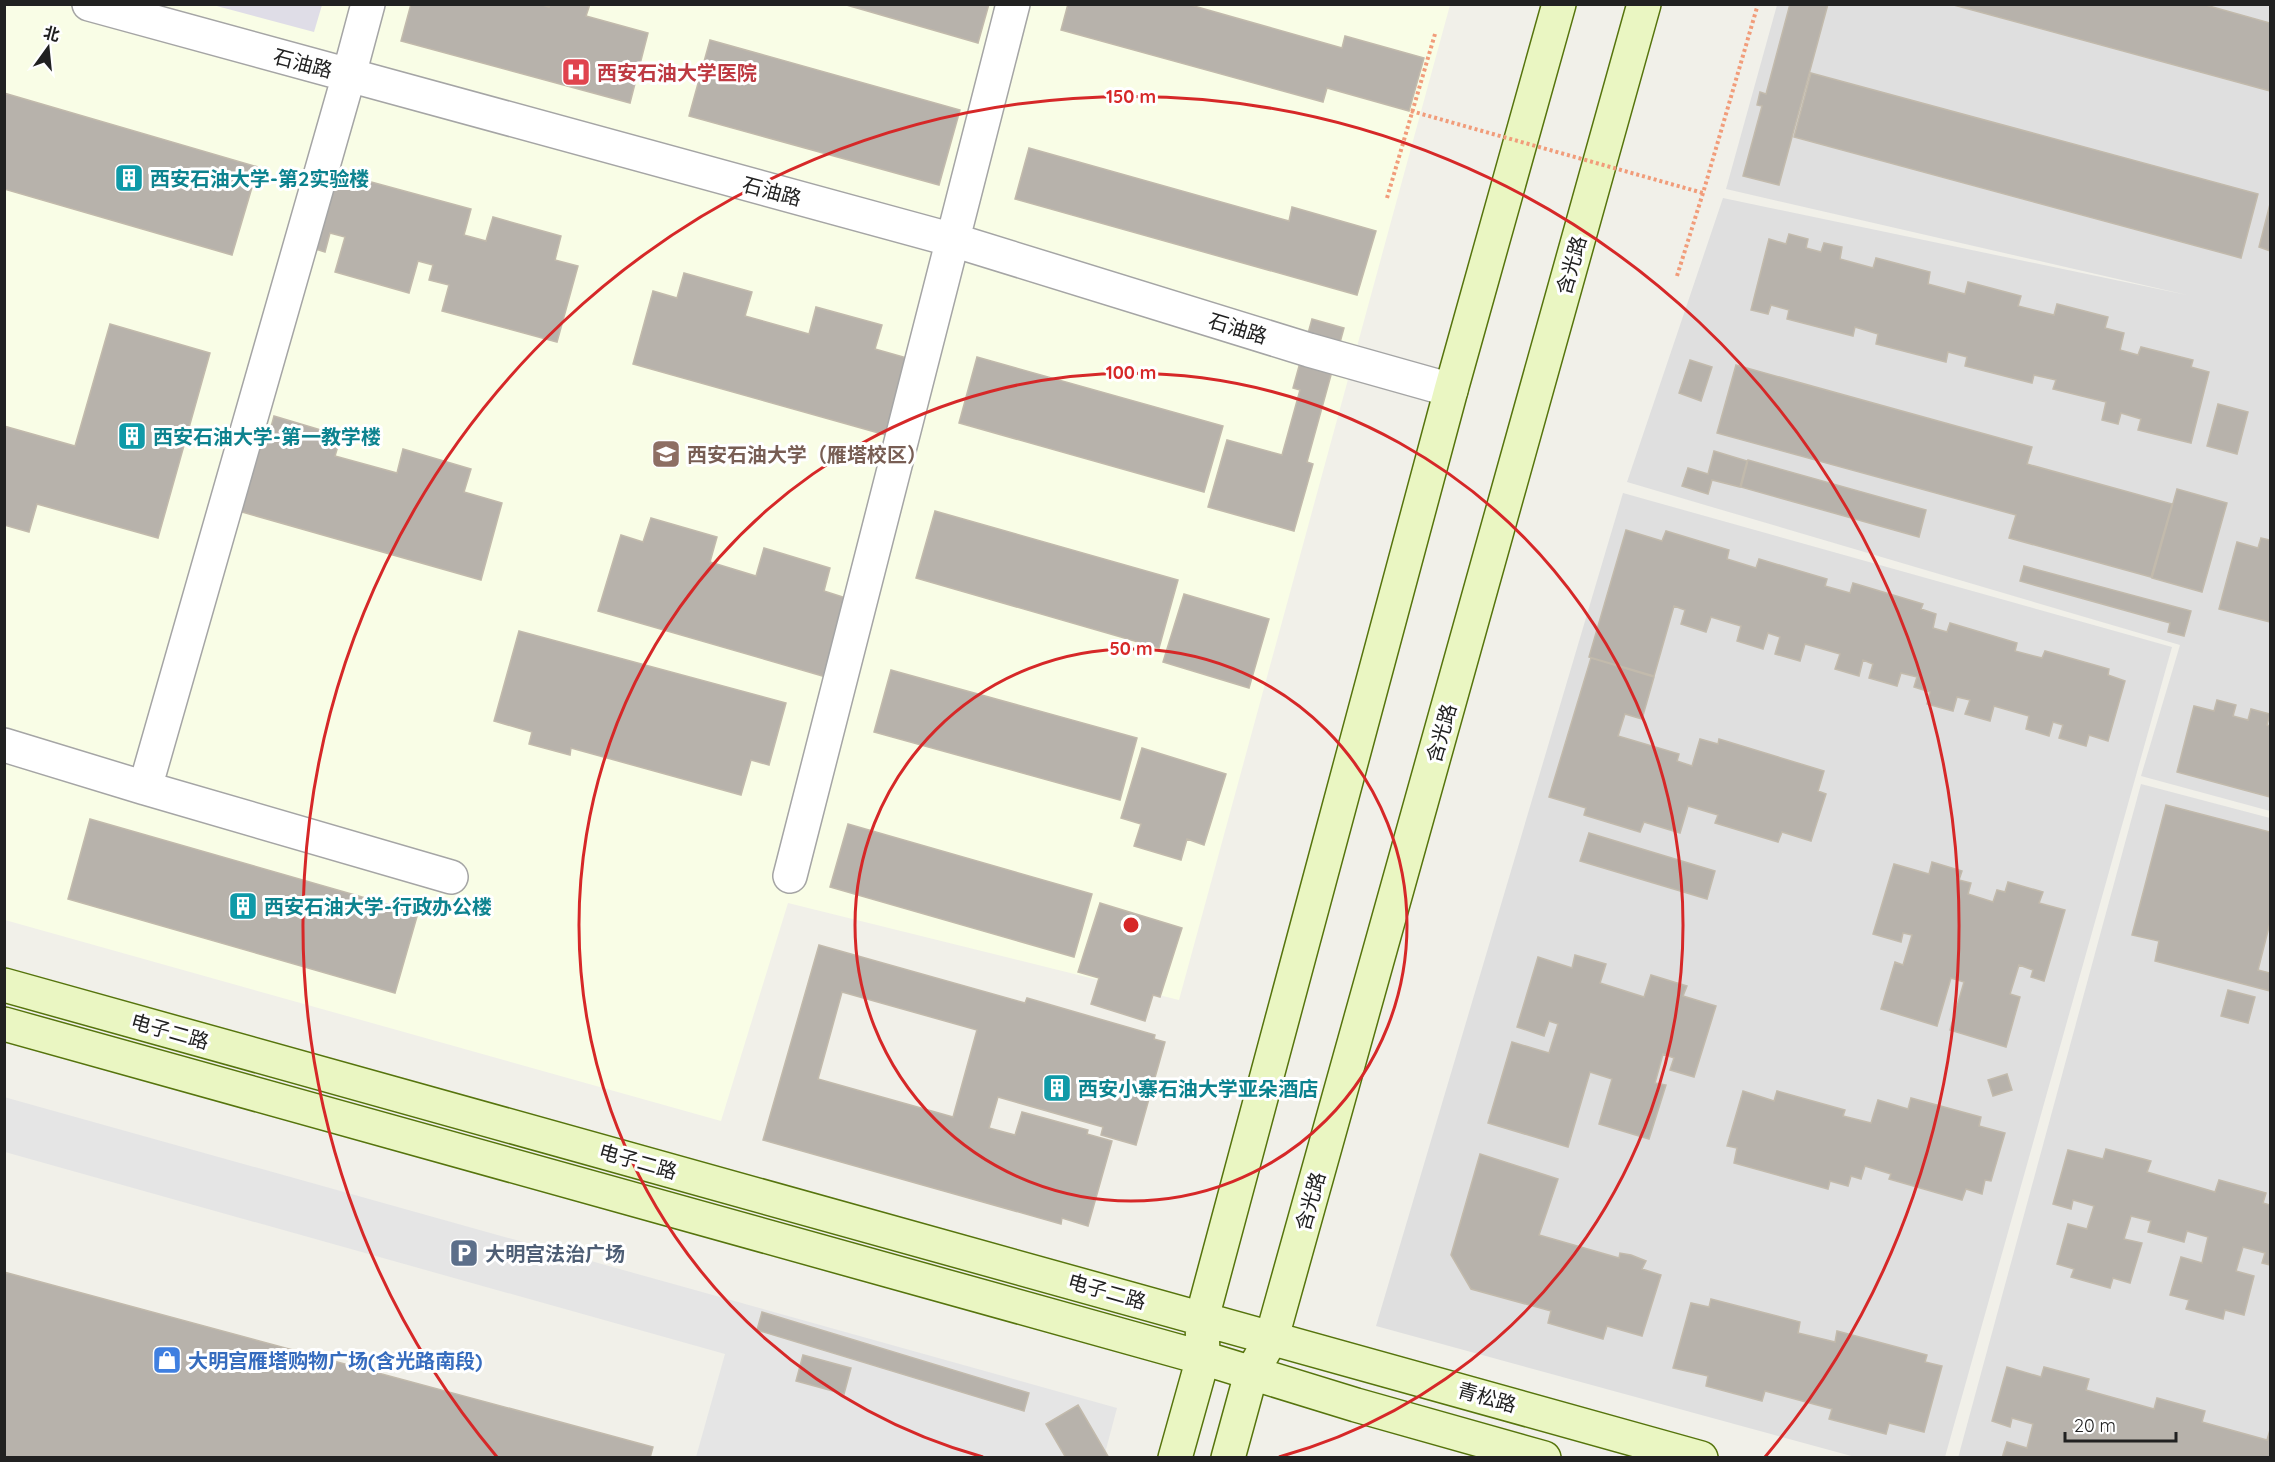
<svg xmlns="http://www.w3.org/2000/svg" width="2275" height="1462" font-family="Quicksand,'Noto Sans SC',sans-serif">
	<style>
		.residential { fill: #dfdfdf }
		.education { fill: #f9fde6 }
		.parking { fill: #e5e5e5 }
		.plaza { fill: #dfdde7 }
		.building { fill: #b7b2ab; stroke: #c2baac; stroke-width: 1.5; fill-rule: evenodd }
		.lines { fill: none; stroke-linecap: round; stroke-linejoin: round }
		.street-casing { stroke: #a5a5a5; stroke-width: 36 }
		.secondary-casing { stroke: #56740d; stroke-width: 36 }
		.path { stroke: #f19c7a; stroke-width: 4; stroke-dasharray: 3 3; stroke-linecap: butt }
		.street { stroke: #fff; stroke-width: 33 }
		.secondary { stroke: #eaf6c2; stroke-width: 33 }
		.path-bridge { stroke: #f19c7a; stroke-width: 4; stroke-dasharray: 3 3; stroke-linecap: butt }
		.ring { fill: none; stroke: #d62828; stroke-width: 3 }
		.labels { text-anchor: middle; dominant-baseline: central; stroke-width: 6; stroke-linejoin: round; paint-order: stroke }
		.street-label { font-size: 20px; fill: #212121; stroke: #fff }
		.health-label { font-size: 20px; font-weight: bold; fill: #be3a42; stroke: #fff; text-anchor: start }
		.culture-label { font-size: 20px; font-weight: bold; fill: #0d838f; stroke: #fff; text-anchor: start }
		.education-label { font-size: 20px; font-weight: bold; fill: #785e54; stroke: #fff; text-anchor: start }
		.service-label { font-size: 20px; font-weight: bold; fill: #4e5e75; stroke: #fff; text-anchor: start }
		.shop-label { font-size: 20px; font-weight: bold; fill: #366cbe; stroke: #fff; text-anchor: start }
		.centre { fill: #d62828; stroke: #fff; stroke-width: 3 }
		.ring-label { font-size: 18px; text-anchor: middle; font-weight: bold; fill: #d62828; stroke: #fff; stroke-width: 6; stroke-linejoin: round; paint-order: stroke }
	</style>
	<rect width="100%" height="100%" fill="#f1f0e9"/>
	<path class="residential" d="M1777,5H2270V811L2141,776L2180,645L1627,482L1723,198L2187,295L1726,189Z
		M1623,493L2172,647L1945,1457H1855L1376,1326Z
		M2141,784L2270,818V1457L1958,1458Z"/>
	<path class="education" d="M4,5H1450L1179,1000L788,903L721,1121L5,920Z"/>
	<path class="parking" d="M4,1097L1117,1408L1104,1457H696L725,1354L5,1152Z"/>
	<path class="plaza" d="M213,5H322L314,32Z"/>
	<path class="building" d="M411,4H539L549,7L550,4H590L586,16L648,33L630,103L401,41Z
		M843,4H989L978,43Z
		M1068,4H1187L1342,48L1345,36L1424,58L1409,111L1327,88L1323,102L1061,30Z
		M1790,4H1828L1779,185L1743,176L1762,106L1757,105L1760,92L1766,94Z
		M1950,4H2202L2270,23V91Z
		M710,40L960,110L939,185L689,116Z
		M1811,73L2258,194L2241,258L1794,137Z
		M4,93L258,167L232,255L4,189Z
		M1029,148L1289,221L1292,207L1376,231L1357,295L1015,199Z
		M327,170L471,209L464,235L486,241L493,217L561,236L555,260L578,266L557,342L442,311L449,285L429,280L433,265L418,261L409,293L335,272L345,237L330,233L325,252L306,246Z
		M2270,204V251L2259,247Z
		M1789,234L1808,239L1806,248L1821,252L1824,243L1842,247L1840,259L1873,268L1876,258L1930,272L1928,284L1965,294L1968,282L2021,296L2018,306L2054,315L2057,304L2108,317L2105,328L2124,333L2120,350L2138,355L2141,347L2193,360L2191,367L2209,372L2191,443L2138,430L2141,419L2121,413L2118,424L2102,420L2106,402L2053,389L2056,380L2034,375L2032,383L1965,366L1967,357L1948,352L1946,362L1876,344L1878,334L1855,327L1853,336L1787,319L1789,310L1771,305L1768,314L1751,310L1769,239L1786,244Z
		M684,273L752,292L745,316L809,334L816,307L882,325L875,349L914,360L893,437L633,364L653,291L677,298Z
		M1312,319L1344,328L1307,462L1313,464L1294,531L1208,507L1227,440L1282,455L1300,390L1293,388Z
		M110,324L210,353L158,538L37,504L29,532L4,525V426L75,446Z
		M977,357L1223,426L1204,492L959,423Z
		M1690,360L1712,367L1701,401L1679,393Z
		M1736,365L2032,447L2027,464L2172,504L2151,577L2009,538L2016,515L1717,433Z
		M2218,404L2248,412L2237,454L2207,446Z
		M274,416L341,436L335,456L397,473L403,449L471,469L464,492L502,503L481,580L221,506L243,431L268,438Z
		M1714,451L1747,461L1740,487L1712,480L1708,494L1682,486L1688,468L1708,474Z
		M1748,460L1926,510L1919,537L1741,487Z
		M2177,489L2227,503L2202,592L2152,578Z
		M935,511L1178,580L1159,648L916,578Z
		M651,518L717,537L710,562L756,576L764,548L830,568L824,591L849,599L826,677L598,611L621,535L643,542Z
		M1626,530L1662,541L1666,531L1729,550L1727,559L1756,568L1759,559L1827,579L1825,586L1850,593L1853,583L1923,604L1921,609L1936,614L1933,628L1947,632L1950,623L2017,643L2015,651L2042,658L2045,651L2109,669L2108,675L2125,681L2108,741L2089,735L2086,746L2059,738L2063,725L2053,722L2049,736L2026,729L2029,716L1994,706L1990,721L1965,714L1970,700L1957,697L1953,711L1927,704L1930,692L1914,687L1917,677L1901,673L1897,686L1869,678L1873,664L1863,660L1859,676L1835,669L1840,654L1805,644L1800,661L1775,654L1780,637L1768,633L1763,649L1737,641L1741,626L1711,617L1706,632L1681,624L1685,610L1674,606L1654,676L1589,657Z
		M2261,538L2270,540V622L2219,609L2237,542L2258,548Z
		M2024,566L2191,611L2184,636L2168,632L2170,623L2020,581Z
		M1184,594L1269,619L1249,688L1163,662Z
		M519,631L786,703L769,765L751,760L741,795L571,748L570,755L529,744L532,732L494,721Z
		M1591,658L1654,677L1642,719L1625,714L1618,736L1679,754L1677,761L1692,766L1700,739L1718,744L1719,739L1824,771L1818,791L1826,794L1811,841L1782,832L1778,842L1715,823L1718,815L1688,806L1680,833L1644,822L1640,832L1584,815L1586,808L1549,797Z
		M891,670L1137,738L1120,800L874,732Z
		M2217,700L2236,705L2233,716L2248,720L2251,709L2270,714L2267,725L2270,726V797L2177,772L2194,706L2214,711Z
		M1142,748L1226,774L1204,845L1187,839L1181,860L1134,846L1141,824L1121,818Z
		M2166,805L2270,832V923L2258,970L2270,973V991L2155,961L2159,941L2132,935Z
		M90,819L418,913L395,993L68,899Z
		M848,824L1092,894L1074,957L830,887Z
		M1589,833L1715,871L1707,899L1580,861Z
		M1932,862L1962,871L1959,880L1971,883L1968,894L1993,902L1997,890L2005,892L2008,882L2043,892L2039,903L2065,910L2044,981L2031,977L2033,970L2019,965L2010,994L2020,997L2006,1047L1950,1030L1964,982L1951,978L1937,1026L1881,1009L1895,962L1903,965L1912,935L1903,933L1901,942L1873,934L1894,864L1929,874Z
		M1100,903L1182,928L1160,997L1153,995L1145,1021L1091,1004L1099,978L1078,972Z
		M819,945L1025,1003L1027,998L1155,1035L1154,1039L1165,1042L1136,1145L1101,1135L1103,1127L998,1097L989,1128L1015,1135L1022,1112L1088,1130L1087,1134L1112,1141L1088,1226L1062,1218L1061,1224L763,1140ZM842,992L977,1030L953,1117L818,1079Z
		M1575,955L1606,964L1600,983L1644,997L1651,975L1687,986L1683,996L1716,1006L1694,1077L1670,1070L1674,1058L1663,1054L1655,1083L1666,1085L1649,1139L1599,1124L1612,1079L1590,1072L1568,1147L1488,1123L1512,1042L1549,1053L1558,1024L1549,1021L1544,1036L1517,1027L1538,957L1572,968Z
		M2228,990L2255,997L2248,1023L2221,1016Z
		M2007,1074L2012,1090L1993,1096L1988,1080Z
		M1743,1091L1774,1101L1777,1091L1845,1110L1843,1116L1871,1123L1878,1100L1908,1109L1911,1098L1981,1117L1979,1126L2005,1133L1991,1181L1985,1180L1982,1194L1966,1189L1962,1200L1889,1179L1891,1174L1865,1166L1861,1179L1851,1176L1848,1186L1830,1181L1828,1189L1734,1163L1737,1148L1727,1146Z
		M2106,1149L2151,1161L2147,1172L2215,1192L2219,1180L2266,1193L2263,1203L2270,1205V1265L2262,1263L2265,1253L2243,1247L2236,1271L2254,1276L2244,1315L2225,1310L2223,1319L2186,1309L2189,1300L2170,1295L2181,1257L2202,1263L2208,1237L2187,1231L2184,1242L2148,1232L2151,1221L2131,1216L2124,1239L2142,1243L2130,1283L2113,1278L2110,1288L2071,1277L2074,1269L2057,1264L2068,1224L2087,1229L2094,1206L2073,1200L2071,1209L2053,1204L2068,1150L2103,1159Z
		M1480,1154L1558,1179L1539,1235L1619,1258L1620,1253L1631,1255L1646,1261L1642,1269L1661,1275L1642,1336L1607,1326L1603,1339L1548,1323L1551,1311L1471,1289L1451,1255Z
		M4,1272L653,1447L650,1458H4Z
		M1711,1299L1800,1322L1798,1333L1835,1342L1837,1331L1927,1355L1925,1362L1942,1366L1924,1432L1889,1423L1886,1434L1829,1419L1832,1409L1765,1391L1762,1401L1706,1386L1708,1376L1673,1368L1691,1303L1709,1307Z
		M762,1312L1029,1393L1024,1411L757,1330Z
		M803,1355L851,1368L844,1394L796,1381Z
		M2007,1367L2041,1377L2044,1367L2089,1379L2086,1390L2154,1409L2157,1398L2205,1411L2202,1422L2267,1440L2270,1430V1458H2002L2007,1442L2027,1448L2033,1424L2012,1418L2010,1427L1992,1421Z
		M1078,1405L1109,1458H1066L1046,1424Z"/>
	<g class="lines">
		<g class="street-casing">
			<path id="street" d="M89,4L953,240L1309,350L1451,390
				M4,745L145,788L349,75L368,4
				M145,788L451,877
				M790,876L1013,4"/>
		</g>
		<g class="secondary-casing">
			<path id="secondary" d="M4,985L1701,1458
				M4,1024L1203,1358L1356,1405L1544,1458
				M1175,1458L1203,1358L1202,1318L1451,390L1559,4
				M1228,1458L1251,1374L1272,1337L1644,4"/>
		</g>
		<path class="path" d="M1387,198L1435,34
			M1677,276L1703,193L1758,4"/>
		<use href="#street" class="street"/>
		<use href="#secondary" class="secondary"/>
		<path class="path-bridge" d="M1411,111L1703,193"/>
	</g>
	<g class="ring">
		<circle cx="1131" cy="925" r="276"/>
		<path d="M983 1457A552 552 0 1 1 1279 1457"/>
		<path d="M497 1457A828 828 0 1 1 1765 1457"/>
	</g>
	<defs>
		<g id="hospital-square" transform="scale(1.5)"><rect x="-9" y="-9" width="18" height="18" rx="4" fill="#e0444e" stroke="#fff"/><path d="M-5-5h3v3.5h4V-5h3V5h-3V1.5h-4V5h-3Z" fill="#fff"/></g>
		<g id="building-square" transform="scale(1.5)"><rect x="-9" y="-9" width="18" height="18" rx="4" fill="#0f9aa8" stroke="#fff"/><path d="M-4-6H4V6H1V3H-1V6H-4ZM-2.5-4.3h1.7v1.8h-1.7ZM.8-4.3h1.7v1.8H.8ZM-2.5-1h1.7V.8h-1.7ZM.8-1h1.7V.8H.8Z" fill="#fff"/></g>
		<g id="university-square" transform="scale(1.5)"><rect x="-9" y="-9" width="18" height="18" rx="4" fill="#8d6e63" stroke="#fff"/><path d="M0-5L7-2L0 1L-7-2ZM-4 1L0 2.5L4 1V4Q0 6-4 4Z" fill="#fff"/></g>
		<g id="parking-square" transform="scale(1.5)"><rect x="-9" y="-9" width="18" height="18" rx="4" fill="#5c6f8a" stroke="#fff"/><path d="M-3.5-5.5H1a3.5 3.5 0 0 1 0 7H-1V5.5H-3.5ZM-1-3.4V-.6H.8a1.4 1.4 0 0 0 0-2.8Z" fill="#fff"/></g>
		<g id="shop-square" transform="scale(1.5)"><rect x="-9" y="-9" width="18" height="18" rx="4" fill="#3f7fe0" stroke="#fff"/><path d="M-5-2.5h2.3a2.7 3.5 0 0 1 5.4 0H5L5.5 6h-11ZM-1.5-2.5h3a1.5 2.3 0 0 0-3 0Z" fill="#fff"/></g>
	</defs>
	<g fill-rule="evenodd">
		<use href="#hospital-square" x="576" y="72"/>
		<use href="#building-square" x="129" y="178"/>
		<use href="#building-square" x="132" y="436"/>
		<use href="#university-square" x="666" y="454"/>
		<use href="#building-square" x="243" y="906"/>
		<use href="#building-square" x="1057" y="1088"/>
		<use href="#parking-square" x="464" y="1253"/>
		<use href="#shop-square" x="167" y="1360"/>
	</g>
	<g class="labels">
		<g class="street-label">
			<text transform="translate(303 63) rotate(15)">石油路</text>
			<text transform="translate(772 191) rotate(15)">石油路</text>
			<text transform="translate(1571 265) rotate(-74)">含光路</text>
			<text transform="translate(1238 328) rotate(17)">石油路</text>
			<text transform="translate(1441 733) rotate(-74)">含光路</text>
			<text transform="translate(170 1031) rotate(16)">电子二路</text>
			<text transform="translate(638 1161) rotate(16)">电子二路</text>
			<text transform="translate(1310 1201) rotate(-74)">含光路</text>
			<text transform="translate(1107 1291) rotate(16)">电子二路</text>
			<text transform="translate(1487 1397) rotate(16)">青松路</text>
		</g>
		<g class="health-label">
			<text x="597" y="72">西安石油大学医院</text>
		</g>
		<g class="culture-label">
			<text x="150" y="178">西安石油大学-第2实验楼</text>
			<text x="153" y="436">西安石油大学-第一教学楼</text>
			<text x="264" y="906">西安石油大学-行政办公楼</text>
			<text x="1078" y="1088">西安小寨石油大学亚朵酒店</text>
		</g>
		<g class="education-label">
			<text x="687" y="454">西安石油大学（雁塔校区）</text>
		</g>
		<g class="service-label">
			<text x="485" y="1253">大明宫法治广场</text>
		</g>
		<g class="shop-label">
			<text x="188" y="1360">大明宫雁塔购物广场(含光路南段)</text>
		</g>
	</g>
	<circle cx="1131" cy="925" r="9" class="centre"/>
	<g class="ring-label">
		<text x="1131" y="103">150 m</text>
		<text x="1131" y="379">100 m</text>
		<text x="1131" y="655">50 m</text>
	</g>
	<rect width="2275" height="1462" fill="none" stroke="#212121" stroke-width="12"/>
	<g transform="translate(48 48) rotate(15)" stroke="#ffffff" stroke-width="4.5" paint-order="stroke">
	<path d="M0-4.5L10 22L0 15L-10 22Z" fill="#212121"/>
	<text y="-9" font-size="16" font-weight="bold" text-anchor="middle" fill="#212121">北</text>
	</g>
	<path d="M2065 1432v9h111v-9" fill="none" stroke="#212121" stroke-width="3"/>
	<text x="2074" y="1432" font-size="18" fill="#212121" stroke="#ffffff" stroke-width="4.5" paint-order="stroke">20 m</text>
</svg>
